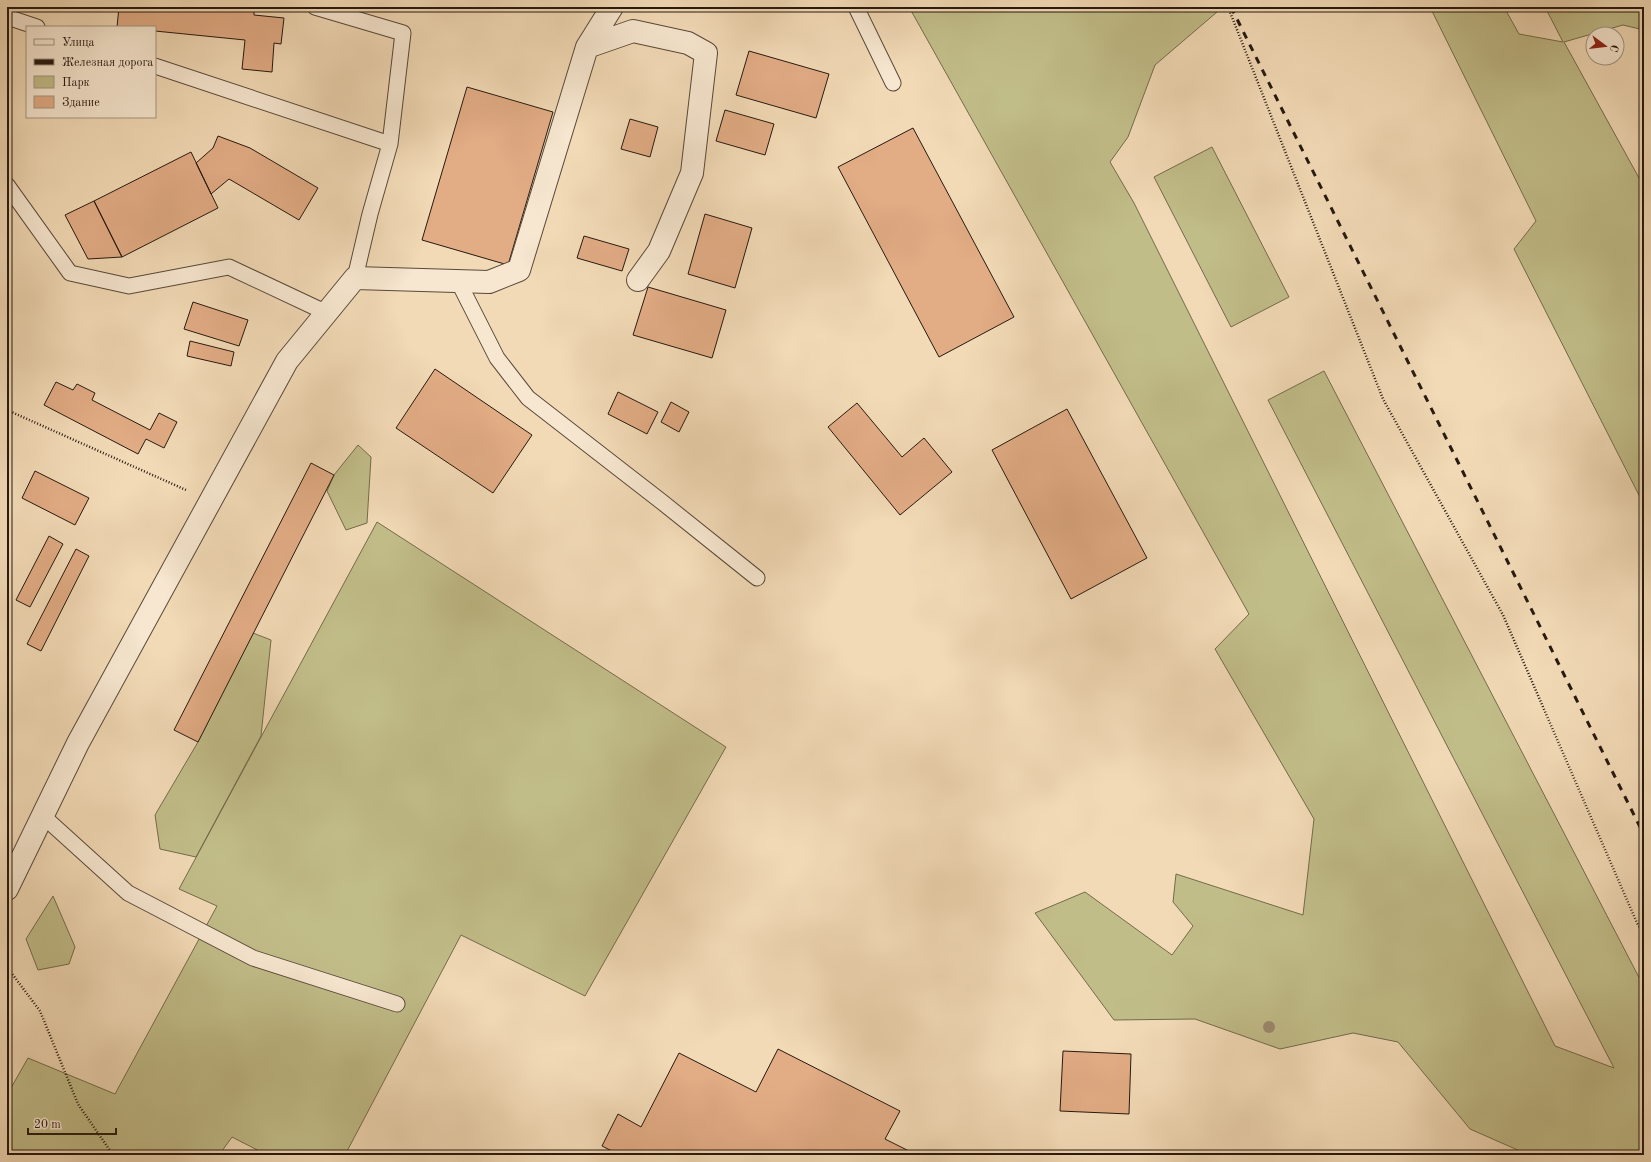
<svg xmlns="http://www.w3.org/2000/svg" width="1651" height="1162" font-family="'Old Standard TT',serif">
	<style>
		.green { fill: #c1bd89; stroke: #746b4c }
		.building { fill: #e2ac85; stroke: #261910 }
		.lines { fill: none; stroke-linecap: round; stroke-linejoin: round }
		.service-casing { stroke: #59493a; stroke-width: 17 }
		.minor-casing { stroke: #59493a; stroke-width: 24 }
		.path { stroke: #261910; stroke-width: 2.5; stroke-dasharray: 1 2; stroke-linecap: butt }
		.service { stroke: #f7e7d0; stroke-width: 15 }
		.minor { stroke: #f7e7d0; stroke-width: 22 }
		.rail { stroke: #261910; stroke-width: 3; stroke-dasharray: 7 7; stroke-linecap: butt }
		.tree { fill: #9b8b6e }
	</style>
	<rect width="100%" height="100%" fill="#f2dab6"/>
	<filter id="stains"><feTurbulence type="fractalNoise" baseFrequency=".005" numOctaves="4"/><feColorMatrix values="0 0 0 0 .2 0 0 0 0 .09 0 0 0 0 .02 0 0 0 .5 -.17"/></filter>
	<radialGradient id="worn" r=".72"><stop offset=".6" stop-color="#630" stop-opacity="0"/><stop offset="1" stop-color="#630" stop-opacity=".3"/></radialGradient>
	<path class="green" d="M909,7H1215L1217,12L1155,65L1128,137L1110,162L1134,203L1555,1046L1614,1068L1268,400L1324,371L1644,987V1155H1529L1470,1129L1398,1042L1353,1033L1280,1049L1195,1019L1114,1020L1035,913L1085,892L1172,955L1193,926L1173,902L1176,874L1303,915L1314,819L1215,649L1249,614Z
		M1430,7H1504L1519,34L1563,42L1545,7H1644V30L1623,25L1564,42L1644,187V505L1514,249L1536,221Z
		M1212,147L1289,297L1231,327L1154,177Z
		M358,445L371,457L367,523L346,530L327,491L334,475Z
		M377,522L726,747L585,996L461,935L345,1155H267L232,1137L219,1155H7V1095L28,1058L115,1094L217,906L179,889Z
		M253,633L271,640L261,736L196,857L160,849L155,815L198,742Z
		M53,896L75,947L69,964L38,970L26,939Z"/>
	<path class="building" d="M119,7H254V15L284,18L281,44L274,43L272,72L242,69L245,40L155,31V27H117Z
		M749,51L829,74L816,118L736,95Z
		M467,87L553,112L508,265L422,240Z
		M725,110L774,124L765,155L716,141Z
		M630,119L658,127L650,157L621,149Z
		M913,128L1014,317L939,357L838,167Z
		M218,136L250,148L318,188L299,220L229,179L211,194L196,163L213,148Z
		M191,152L218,208L122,257L94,201Z
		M94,201L122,257L88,259L65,215Z
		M705,214L752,228L735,288L688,274Z
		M584,236L629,249L622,271L577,258Z
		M648,287L726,310L712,358L633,335Z
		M193,302L248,320L239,346L184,329Z
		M190,341L234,352L231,366L187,356Z
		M435,369L532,435L493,493L396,428Z
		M56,382L73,390L77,384L95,393L92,400L150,430L159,413L177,422L164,448L146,439L138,454L44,405Z
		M618,392L658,412L647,434L608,414Z
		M671,402L689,412L679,432L661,422Z
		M857,403L902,457L924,438L952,472L900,515L828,427Z
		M1067,409L1147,558L1071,599L992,450Z
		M311,463L334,475L198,742L174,730Z
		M35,471L89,498L75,525L22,498Z
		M49,536L63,544L30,607L16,600Z
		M76,549L89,556L41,651L27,644Z
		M778,1049L900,1111L885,1139L917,1155H620L602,1146L618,1114L641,1127L679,1053L756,1092Z
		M1063,1051L1131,1054L1129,1114L1060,1111Z"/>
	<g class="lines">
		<g class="service-casing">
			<path id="service" d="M315,7L403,33L390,144L370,214L355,278
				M856,7L893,83
				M7,17L37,27
				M155,66L390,144
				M7,185L70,273L129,286L229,267L327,313
				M458,281L497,358L528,398L662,502L757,578
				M43,816L128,893L253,958L397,1004"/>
		</g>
		<g class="minor-casing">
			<path id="minor" d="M587,47L633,31L688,43L706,53L692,173L659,251L638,280
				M7,889L78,743L287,361L355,278L489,282L519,270L587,47L612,7"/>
		</g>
		<path class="path" d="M1228,7L1383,399L1503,615L1637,923L1644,934
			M7,410L186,490
			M7,967L40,1011L78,1104L113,1155"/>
		<use href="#service" class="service"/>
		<use href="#minor" class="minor"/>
		<path class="rail" d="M1231,7L1644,835"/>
	</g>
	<circle class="tree" cx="1269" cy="1027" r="6"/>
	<rect width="1651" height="1162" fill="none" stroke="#f2dab6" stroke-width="24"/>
	<rect x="8" y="8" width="1635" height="1146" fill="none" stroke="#261910" stroke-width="2"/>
	<rect x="12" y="12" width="1627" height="1138" fill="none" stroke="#261910"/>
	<rect x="26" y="26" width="130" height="92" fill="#f7e7d0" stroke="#a39583"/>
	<rect x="34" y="39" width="20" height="6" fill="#f7e7d0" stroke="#a39583"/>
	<text x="62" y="46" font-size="12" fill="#261910">Улица</text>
	<rect x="34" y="59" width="20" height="6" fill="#261910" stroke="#a39583"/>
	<text x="62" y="66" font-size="12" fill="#261910">Железная дорога</text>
	<rect x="34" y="76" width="20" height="12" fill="#c1bd89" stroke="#a39583"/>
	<text x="62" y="86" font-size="12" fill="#261910">Парк</text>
	<rect x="34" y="96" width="20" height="12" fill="#e2ac85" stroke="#a39583"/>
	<text x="62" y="106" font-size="12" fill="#261910">Здание</text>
	<g transform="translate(1605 46) rotate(105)"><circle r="19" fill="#f7e7d0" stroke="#a39583"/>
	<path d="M0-3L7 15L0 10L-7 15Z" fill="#8f2418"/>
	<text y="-6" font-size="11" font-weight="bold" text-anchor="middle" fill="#261910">С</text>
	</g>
	<path d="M28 1128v6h88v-6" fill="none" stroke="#261910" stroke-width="2"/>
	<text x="34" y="1128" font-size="12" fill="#261910" stroke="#f7e7d0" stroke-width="3" paint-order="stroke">20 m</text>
	<rect width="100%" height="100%" filter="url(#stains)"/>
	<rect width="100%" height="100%" fill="url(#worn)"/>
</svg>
